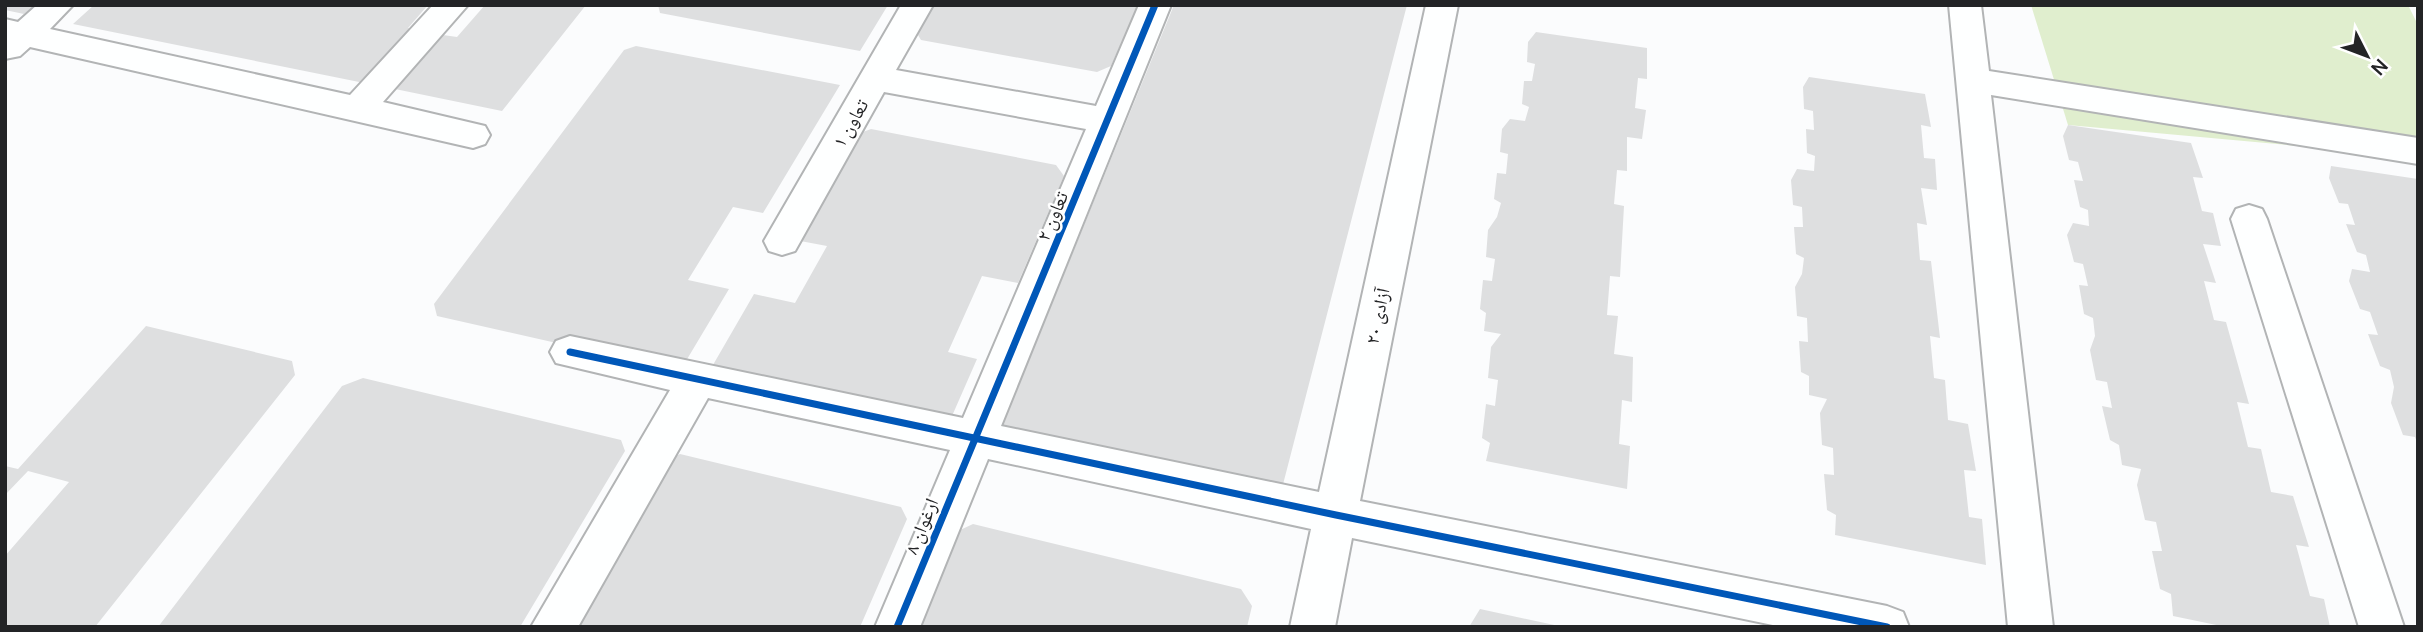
<svg xmlns="http://www.w3.org/2000/svg" width="2423" height="632" font-family="Manrope,'Noto Naskh Arabic',sans-serif">
	<style>
		.green { fill: #e0eece }
		.building { fill: #dedfe0 }
		.lines { fill: none; stroke-linecap: round; stroke-linejoin: round }
		.minor-casing { stroke: #b2b4b5; stroke-width: 4 }
		.minor { fill: #feffff; fill-rule: evenodd }
		.cycleway-casing { stroke: #fff; stroke-width: 11 }
		.cycleway { stroke: #0057b8; stroke-width: 7 }
		.labels { text-anchor: middle; dominant-baseline: central; stroke-width: 5; stroke-linejoin: round; paint-order: stroke }
		.street-label { font-size: 19px; fill: #232426; stroke: #fff }
	</style>
	<rect width="100%" height="100%" fill="#fbfcfd"/>
	<path class="green" d="M2031,5H2408L2418,25V157L2068,125Z"/>
	<path class="building" d="M5,5H35L24,14L5,10Z
		M94,5H428L408,28L422,31L374,85L73,24Z
		M485,5H586L502,111L395,89L443,35L457,37Z
		M658,5H888L860,51L660,13Z
		M929,5H1138L1111,66L1097,72L921,40L915,30Z
		M1174,5H1407L1280,496L973,439L1005,364L1025,369Z
		M1536,32L1647,48V79L1638,78L1635,108L1646,110L1642,139L1627,137V171L1617,170L1614,204L1624,206L1620,277L1610,276L1607,315L1618,316L1614,354L1633,357L1632,402L1622,400L1619,444L1630,446L1627,489L1486,461L1490,443L1482,438L1486,404L1495,406L1498,380L1488,378L1491,347L1501,334L1484,331L1486,313L1480,309L1483,280L1492,281L1495,259L1486,257L1488,230L1497,217L1501,203L1494,199L1497,173L1506,174L1508,154L1500,152L1502,129L1510,119L1525,121L1529,107L1522,104L1524,81H1532L1535,64L1527,62L1528,42Z
		M636,46L840,85L763,213L733,207L688,280L729,289L680,371L437,316L434,304L624,50Z
		M1809,77L1925,94L1931,127L1921,125L1924,158L1935,159L1937,190L1921,188L1927,225L1917,223L1920,260L1931,261L1940,338L1930,336L1934,378L1945,380L1948,420L1968,424L1976,471L1964,470L1969,517L1982,519L1986,565L1835,535L1836,515L1827,510L1824,474L1834,475L1833,448L1822,445L1820,413L1827,399L1809,395V376L1801,372L1799,341L1808,342L1807,318L1797,316L1795,287L1802,274L1804,258L1796,254L1794,227H1803L1802,207L1793,205L1791,180L1797,169L1814,171L1815,156L1807,153L1806,129L1814,130L1813,111L1804,109L1803,87Z
		M2068,125L2191,143L2203,178L2193,177L2202,211L2213,213L2221,246L2203,244L2216,283L2204,281L2214,320L2226,322L2249,404L2237,402L2248,447L2261,449L2271,492L2293,496L2309,547L2296,545L2310,596L2324,599L2330,627H2226L2173,616L2171,594L2160,589L2152,551H2162L2156,522L2145,520L2137,485L2141,469L2122,465L2119,445L2110,440L2102,406L2112,408L2107,382L2096,380L2090,350L2095,336L2093,318L2084,314L2079,285L2088,286L2083,264L2074,262L2067,235L2073,223L2089,226L2088,210L2080,207L2074,180L2083,181L2078,162L2069,160L2063,136Z
		M871,129L1056,165L1064,176L1018,283L982,276L948,352L977,359L945,432L706,377L754,294L795,303L827,246L795,240L855,135Z
		M2331,166L2418,179V445L2415,437L2403,435L2391,403L2394,387L2390,370L2380,366L2368,334L2378,335L2370,312L2360,309L2349,281L2352,269L2370,272L2366,255L2357,252L2346,224L2355,225L2348,204L2339,203L2329,178Z
		M146,326L292,361L295,375L95,627H5V556L69,482L28,471L5,495V466L18,469Z
		M363,378L621,440L625,451L520,627H158L342,386Z
		M680,454L901,507L907,519L860,627H578L626,530L666,461Z
		M973,524L1241,589L1252,606L1247,627H921L958,531Z
		M1480,609L1559,626V627H1469Z"/>
	<g class="lines">
		<g class="minor-casing">
			<path id="minor" d="M37,5H73L50,29L350,95L433,5H468L383,102L485,126L490,135L485,144L473,148L30,47L20,56L5,59V19L18,22Z
				M901,5H933L896,70L1096,106L1139,5H1171L1001,426L1319,492L1426,5H1458L1360,501L1887,606L1903,612L1909,627H1783L1352,538L1335,627H1290L1311,529L988,459L920,627H875L950,450L708,398L578,627H531L670,390L556,363L550,352L556,341L570,336L963,418L1086,129L884,92L795,251L782,255L769,251L764,241Z
				M1949,5H1981L1989,71L2418,138V164L1991,95L2053,627H2008Z
				M2249,205L2262,209L2267,219L2404,627H2359L2231,219L2236,209Z"/>
		</g>
		<use href="#minor" class="minor"/>
		<g class="cycleway-casing">
			<path id="cycleway" d="M570,352L1336,515L1887,627
				M897,627L1155,5"/>
		</g>
		<use href="#cycleway" class="cycleway"/>
	</g>
	<g class="labels">
		<g class="street-label">
			<text transform="translate(850 123) rotate(-60)">تعاون ۱</text>
			<text transform="translate(1052 216) rotate(-67)">تعاون ۲</text>
			<text transform="translate(1377 316) rotate(-78)">آزادی ۲۰</text>
			<text transform="translate(921 526) rotate(-68)">ارغوان ۸</text>
		</g>
	</g>
	<rect width="2423" height="632" fill="none" stroke="#232426" stroke-width="14"/>
	<g transform="translate(2367 56) rotate(132)" stroke="#ffffff" stroke-width="5" paint-order="stroke">
	<path d="M0-5L12 26L0 18L-12 26Z" fill="#232426"/>
	<text y="-10" font-size="19" font-weight="bold" text-anchor="middle" fill="#232426">N</text>
	</g>
</svg>
